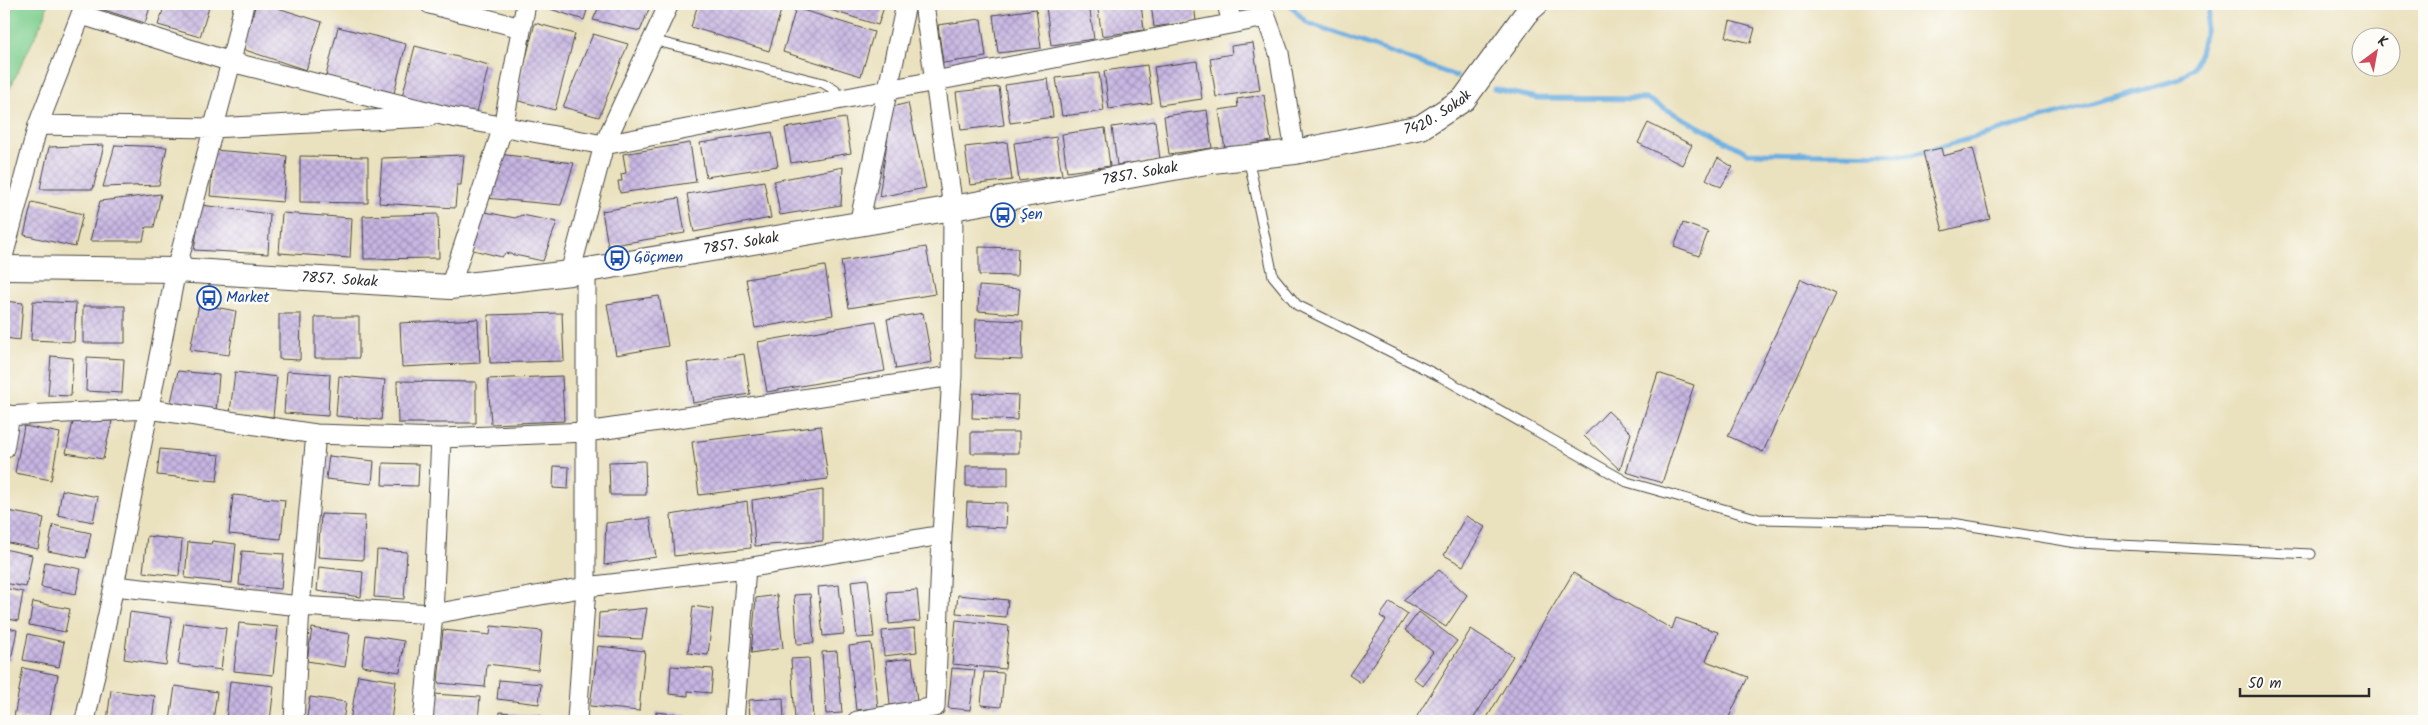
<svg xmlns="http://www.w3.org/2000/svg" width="2428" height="725" font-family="Kalam,sans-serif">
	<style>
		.grass { fill: #7ecf8f; stroke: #547d5d }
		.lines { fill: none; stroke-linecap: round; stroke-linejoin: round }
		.stream { stroke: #6caee1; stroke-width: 5 }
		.building { fill: url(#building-cross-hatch) }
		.service-casing { stroke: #484641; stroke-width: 11 }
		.minor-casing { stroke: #484641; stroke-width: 21 }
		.tertiary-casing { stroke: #484641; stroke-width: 26 }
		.service { stroke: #fff; stroke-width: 9 }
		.minor { stroke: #fff; stroke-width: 19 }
		.tertiary { stroke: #fff; stroke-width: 24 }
		.labels { text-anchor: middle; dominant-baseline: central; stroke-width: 5; stroke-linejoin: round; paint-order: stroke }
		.street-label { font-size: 15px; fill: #2b2b2b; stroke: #fdfcf7 }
		.transit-label { font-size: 15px; fill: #164399; stroke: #fdfcf7; text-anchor: start }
	</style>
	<defs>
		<pattern id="building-cross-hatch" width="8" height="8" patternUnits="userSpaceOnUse" patternTransform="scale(1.25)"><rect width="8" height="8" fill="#c7b6e3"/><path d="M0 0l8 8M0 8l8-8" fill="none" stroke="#a294b8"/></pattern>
	</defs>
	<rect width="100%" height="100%" fill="#fdfcf7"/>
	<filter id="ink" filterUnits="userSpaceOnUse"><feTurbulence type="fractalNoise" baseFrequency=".02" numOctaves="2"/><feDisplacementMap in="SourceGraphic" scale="10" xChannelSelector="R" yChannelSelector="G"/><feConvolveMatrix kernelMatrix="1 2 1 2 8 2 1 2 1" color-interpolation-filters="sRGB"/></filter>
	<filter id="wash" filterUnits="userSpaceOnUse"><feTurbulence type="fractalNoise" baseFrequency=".0096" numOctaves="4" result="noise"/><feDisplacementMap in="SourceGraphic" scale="20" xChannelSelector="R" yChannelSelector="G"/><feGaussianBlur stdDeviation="1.12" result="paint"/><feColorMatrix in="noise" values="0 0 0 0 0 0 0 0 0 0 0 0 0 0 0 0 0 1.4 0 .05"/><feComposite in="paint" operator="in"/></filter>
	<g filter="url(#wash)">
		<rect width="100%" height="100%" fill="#eae1be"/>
		<path class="grass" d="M4,4H47L45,16L4,100Z"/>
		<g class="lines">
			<path class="stream" d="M1289,4L1306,22L1456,76
				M1494,89L1537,98L1647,99L1748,153L1912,155L2177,80L2193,68L2200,53L2211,4"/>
		</g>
		<g id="blocks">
			<path class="building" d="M103,4H151L145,23L101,9Z
				M165,4H210L200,37L158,25Z
				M256,4H265L322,22L306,70L242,49Z
				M542,4H589L584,20L541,6Z
				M600,4H651L640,31L593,20Z
				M698,4H772L782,7L769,51L691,27Z
				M811,4H885L878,25Z
				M957,4H982V5L957,8Z
				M1067,4H1089L1094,39L1051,45L1046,7Z
				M1097,4H1141L1144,30L1102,36Z
				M1151,4H1194L1196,21L1154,27Z
				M796,8L874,32L861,76L783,52Z
				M1036,9L1041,48L998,53L993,15Z
				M981,19L986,57L943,63L938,25Z
				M1730,21L1755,28L1751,43L1726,37Z
				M535,23L575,34L555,110L515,100Z
				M338,27L406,44L394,93L326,76Z
				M593,34L628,44L599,117L563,107Z
				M1253,43L1260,90L1216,97L1210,58L1232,54L1231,46Z
				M415,46L489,65L476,116L402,97Z
				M1197,61L1202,99L1160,105L1154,67Z
				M1147,65L1152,103L1109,109L1104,71Z
				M1099,73L1104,111L1062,116L1056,78Z
				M1048,79L1053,117L1010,123L1005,85Z
				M999,87L1004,125L961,130L956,92Z
				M1264,95L1271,141L1225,149L1219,110L1238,107L1237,99Z
				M908,103L926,188L879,197L892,107Z
				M1207,110L1212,148L1169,154L1164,116Z
				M845,118L851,153L791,163L785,128Z
				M1155,121L1160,159L1117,165L1112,127Z
				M1648,123L1692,145L1682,165L1638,143Z
				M1105,128L1110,166L1067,172L1062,134Z
				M772,132L778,166L706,177L700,143Z
				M1056,137L1062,175L1019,181L1014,143Z
				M1007,142L1012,180L970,185L965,147Z
				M690,143L696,182L620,193L618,181H622L621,174L626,173L623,154Z
				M104,145L93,189H40L49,147Z
				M115,145L167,147L159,185L103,187Z
				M1941,148L1943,156L1973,148L1990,219L1943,231L1923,152Z
				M214,150L287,156L283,202L210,196Z
				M498,154L574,163L561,205L485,198Z
				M464,155L461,185H457L455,208L379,203L382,158Z
				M300,156L368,157V203L300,202Z
				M1718,158L1733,167L1721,187L1706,179Z
				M843,167L841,205L780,215L774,181Z
				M764,181L771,218L694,232L687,194Z
				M161,194L154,227H146L143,241H90L100,201Z
				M679,198L685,233L608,246L602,211Z
				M32,202L83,214L75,247L24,235Z
				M201,205L270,214L268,254L194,250Z
				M480,211L515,218L522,215L557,222L543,261L505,253L502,257L469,249Z
				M282,213L352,218L350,258L279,253Z
				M438,214L439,258L364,259L363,216Z
				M1683,223L1708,232L1699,256L1674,247Z
				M926,247L935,294L849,308L841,261Z
				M979,247L1018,248L1017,276L979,275Z
				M825,266L833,315L755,328L746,279Z
				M1801,279L1835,294L1763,452L1728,436Z
				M979,286L1020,289L1018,314L978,311Z
				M659,296L668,346L616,355L607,304Z
				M4,301L23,303L20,340L4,338Z
				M33,301L76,303L74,342L31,340Z
				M199,304L236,311L229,355L190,350Z
				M83,306H125V343H83Z
				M562,313L564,361L490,363L488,315Z
				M923,313L932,362L896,369L887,319Z
				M279,314H301L300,360L279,359Z
				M315,317H359V358H315Z
				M478,319L480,363L402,367L400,323Z
				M976,319L1023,321L1022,360L975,358Z
				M876,321L885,371L767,392L758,342Z
				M744,354L750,394L693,403L687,363Z
				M51,356L73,358L71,396L48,395Z
				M87,357L124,359L122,393L86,391Z
				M178,371L219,375L216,411L170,406Z
				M287,371L330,374L328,416L284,413Z
				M235,372L277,377L273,417L230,412Z
				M1658,373L1694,385L1662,483L1626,472Z
				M339,376L385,380L381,420L336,416Z
				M562,376L564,421L491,424L488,379Z
				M397,381L476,382V423H398Z
				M973,393L1018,395L1017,420L972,418Z
				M1608,411L1631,433L1620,470L1584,436Z
				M112,421L103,459L66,453L73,422Z
				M24,426L60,433L51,480L15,473Z
				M821,426L828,479L699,495L692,442Z
				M971,432H1019V453H971Z
				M160,449L220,455L217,481L157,475Z
				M329,456L374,461L372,484L326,479Z
				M645,461L646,495H610L609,462Z
				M383,463L419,464L418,486L382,485Z
				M554,466L569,467L568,489L553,488Z
				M966,466H1008V486H966Z
				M62,490L98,497L93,522L58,515Z
				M823,490V541L755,546L752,500Z
				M233,495L285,500L281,539L229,534Z
				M747,501L751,548L674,556L671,515Z
				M967,502L1007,503L1006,528L966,526Z
				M8,511L44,518L38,549L4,542Z
				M321,514L365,516L363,560L318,557Z
				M1466,516L1485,527L1463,566L1444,555Z
				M650,518L656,557L604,565L606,523Z
				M53,525L91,533L86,558L48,551Z
				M147,536L182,540L179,576L143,572Z
				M212,541L236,544L232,583L185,578L188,542L211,544Z
				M4,549L32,555L26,587L4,583Z
				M377,550L407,552L404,599L374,597Z
				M242,551L284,554L281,589L239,585Z
				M45,562L81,569L76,594L41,587Z
				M319,567L363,572L361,597L317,591Z
				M1439,570L1467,595L1446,627L1403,600Z
				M1573,573L1672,629L1676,618L1718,632L1706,661L1748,677L1727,721H1485Z
				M868,579L874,637L857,638L851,581Z
				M839,585L844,634L823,636L818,587Z
				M4,588L23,592L18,621L4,618Z
				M917,590L920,621L889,624L887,592Z
				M810,594L814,643L797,644L794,595Z
				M777,595L783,648L751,653L756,598Z
				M958,595L1008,600L1006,617L956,613Z
				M33,602L70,609L65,632L29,625Z
				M1390,602L1408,614L1361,683L1349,675L1386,620L1380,616Z
				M693,606L713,609L708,655L688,653Z
				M647,608L642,639L598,637L599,613Z
				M130,612L172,618L166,665L124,659Z
				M1419,612L1457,641L1423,686L1413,678L1433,652L1405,630Z
				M956,620L1009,626L1005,669L952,664Z
				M184,623L226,628L221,670L178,664Z
				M239,623L278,627L273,675L234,671Z
				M491,626L542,631L538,670L487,664L485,687L438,683L443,630L490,635Z
				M4,627L17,630L11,660L4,659Z
				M312,628L350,634L345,667L307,661Z
				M915,628L917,652L884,656L882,631Z
				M1471,629L1513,656L1472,721H1414Z
				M28,634L64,642L59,667L23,660Z
				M366,635L404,641L400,672L362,666Z
				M871,643L878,708L856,710L849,646Z
				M598,646L645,651L639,711L590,706Z
				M837,651L842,713L826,714L822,652Z
				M809,658L813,719L795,720L791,659Z
				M912,658L917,702L890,705L886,661Z
				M671,666L713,669L711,693L688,691V696L669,694Z
				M23,668L58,675L49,721L14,717Z
				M952,668L975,670L970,710L948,708Z
				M984,672L1004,673L1001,707L981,705Z
				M358,675L396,681L391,721H350Z
				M499,680L541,684L539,704L497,699Z
				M230,681L274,686L270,721H226Z
				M175,686L217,692L213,721H170Z
				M111,690L155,696L152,721H107Z
				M433,694L480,697L478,721H432Z
				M310,697L346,702L343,721L307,717Z
				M783,698L784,721H750L749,700Z
				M500,712L542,716L541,721H499Z
				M656,712L708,718V721H655Z"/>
		</g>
	</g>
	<g filter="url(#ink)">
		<use href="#blocks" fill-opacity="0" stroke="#484641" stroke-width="1"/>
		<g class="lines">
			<g class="service-casing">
				<path id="service" d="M652,40L823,83L835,90L840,101
					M1248,157L1273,276L1297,305L1441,377L1627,482L1759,519L1952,523L2078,543L2311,554"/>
			</g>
			<g class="minor-casing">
				<path id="minor" d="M430,4L521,28
					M1227,4L1232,23
					M82,15L231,62L446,116L604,145L1266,17L1279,53L1295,152
					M38,125L212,128L428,117
					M859,224L906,4
					M4,253L38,125L85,4
					M570,273L604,145L669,4
					M450,287L503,127L526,4
					M4,416L149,409L316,434L441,438L587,432L952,376
					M4,449L10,415
					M114,586L300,606L433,614L586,587L746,568L942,535
					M85,721L114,586L176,270L231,62L244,4
					M294,721L300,606L316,434
					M423,721L433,614L441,438
					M577,721L586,587V270
					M734,721L746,568
					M857,721L935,707L942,535L952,376L953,208L924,4"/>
			</g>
			<g class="tertiary-casing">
				<g id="tertiary">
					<path id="s1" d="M4,268L176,270L450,287L570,273L953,208L1212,161L1295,152L1421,127L1464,99L1529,10L1536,4"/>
				</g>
			</g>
			<use href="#service" class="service"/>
			<use href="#minor" class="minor"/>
			<use href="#tertiary" class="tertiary"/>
		</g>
	</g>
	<defs>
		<g id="bus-ring" transform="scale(1.25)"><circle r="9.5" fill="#fdfcf7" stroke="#1a4fb4" stroke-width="1.5"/><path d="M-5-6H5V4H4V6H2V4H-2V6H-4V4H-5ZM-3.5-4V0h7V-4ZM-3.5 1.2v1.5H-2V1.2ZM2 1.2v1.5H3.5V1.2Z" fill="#1a4fb4"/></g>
	</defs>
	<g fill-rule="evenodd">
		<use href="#bus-ring" x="1003" y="215"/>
		<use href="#bus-ring" x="617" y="258"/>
		<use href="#bus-ring" x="209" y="298"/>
	</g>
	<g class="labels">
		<g class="street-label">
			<text stroke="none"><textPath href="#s1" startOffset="1452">7420. Sokak</textPath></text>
			<text stroke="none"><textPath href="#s1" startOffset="1146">7857. Sokak</textPath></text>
			<text stroke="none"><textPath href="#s1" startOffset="741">7857. Sokak</textPath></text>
			<text stroke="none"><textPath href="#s1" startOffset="336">7857. Sokak</textPath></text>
		</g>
		<g class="transit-label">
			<text x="1020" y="215">Şen</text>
			<text x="634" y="258">Göçmen</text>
			<text x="226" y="298">Market</text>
		</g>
	</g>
	<rect width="2428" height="725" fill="none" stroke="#fdfcf7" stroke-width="20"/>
	<g transform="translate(2376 52) rotate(32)"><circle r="24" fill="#fdfcf7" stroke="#a9a8a5"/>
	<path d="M0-4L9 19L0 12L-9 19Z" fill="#d1495b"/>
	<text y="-8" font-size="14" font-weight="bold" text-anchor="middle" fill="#2b2b2b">K</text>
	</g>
	<path d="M2240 688v8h129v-8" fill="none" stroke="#2b2b2b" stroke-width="2.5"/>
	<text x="2248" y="688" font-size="15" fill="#2b2b2b" stroke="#fdfcf7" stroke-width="4" paint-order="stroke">50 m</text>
</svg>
